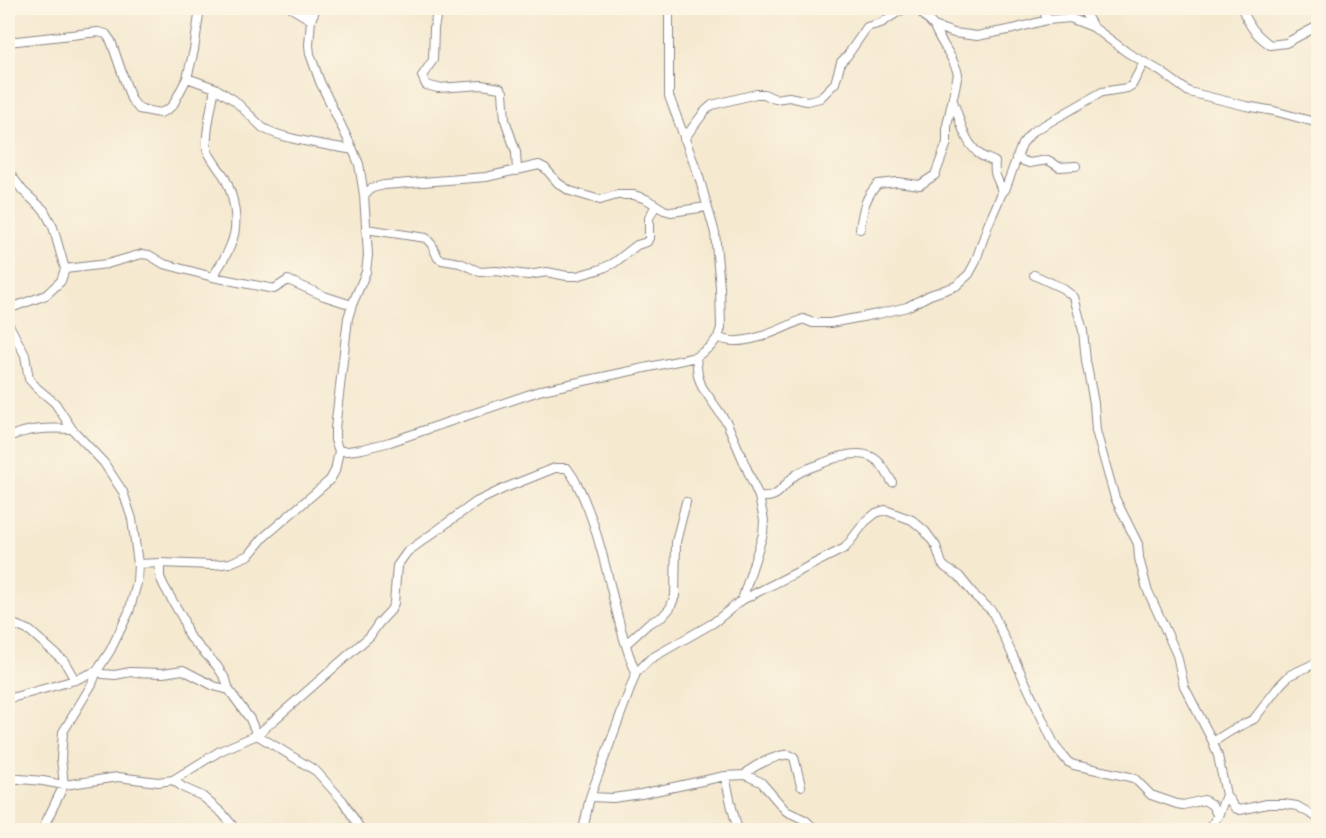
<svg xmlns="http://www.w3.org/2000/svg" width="1326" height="838" font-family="'Libre Caslon Text',serif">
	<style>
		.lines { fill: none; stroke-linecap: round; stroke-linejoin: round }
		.minor-casing { stroke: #8c8686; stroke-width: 10 }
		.minor { stroke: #fff; stroke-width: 8 }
	</style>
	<rect width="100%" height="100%" fill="#fcf5e5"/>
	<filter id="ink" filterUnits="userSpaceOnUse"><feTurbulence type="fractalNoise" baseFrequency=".0167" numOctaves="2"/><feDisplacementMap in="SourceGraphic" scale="12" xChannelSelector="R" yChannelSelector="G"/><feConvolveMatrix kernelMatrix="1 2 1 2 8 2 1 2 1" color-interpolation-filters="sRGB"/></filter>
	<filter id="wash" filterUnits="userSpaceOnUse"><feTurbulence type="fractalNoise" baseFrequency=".008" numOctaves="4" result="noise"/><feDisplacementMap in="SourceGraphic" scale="24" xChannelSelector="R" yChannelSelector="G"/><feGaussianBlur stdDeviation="1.35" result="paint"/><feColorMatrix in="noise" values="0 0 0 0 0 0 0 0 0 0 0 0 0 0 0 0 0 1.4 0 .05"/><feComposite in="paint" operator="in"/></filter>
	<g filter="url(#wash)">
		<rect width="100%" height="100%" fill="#f5e9d0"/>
	</g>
	<g filter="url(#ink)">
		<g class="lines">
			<g class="minor-casing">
				<path id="minor" d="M291,8L311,20L316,8
					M438,8L434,28L433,60L422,76L426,85L438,88L482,85L500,88L503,92L505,120L516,152L517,171
					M917,8L934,26L954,33L977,36L1013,29L1047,20L1070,18L1093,27L1128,53L1160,71L1189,92L1246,106L1274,111L1318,123
					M1043,8L1047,20
					M1082,8L1093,27
					M1242,8C1249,26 1254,33 1270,45L1286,43L1318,26
					M8,42L98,32L106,34L111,41L131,99L139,109L160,113L167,110L173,105L187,78L194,50L200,8
					M187,78L215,88L234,100L263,128C284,140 328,145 353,150
					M684,139L705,111L712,105L756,94H764L775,99L789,97L807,101L820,98L835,83L841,62L847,56L867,27L881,23L898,12L907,8
					M1016,158L1029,163L1048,160L1059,167L1076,166
					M8,171L23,191L44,210L53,227L65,269L61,281L46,295L8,309
					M1002,193L1005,190L1022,144L1032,132L1102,92L1127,88L1132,85L1144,62
					M364,195L372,188L384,185L486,177L539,165L545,168L558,183L570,191L600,200L617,195H634L646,199L664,210L671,212L707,207
					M366,229L426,238L432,245L438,258L442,260L460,263L480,272L496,271L528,275L547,272L567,276H577L601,269L614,263L637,245L647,242L649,238V218L656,205
					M860,229C863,210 864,198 878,184L897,182L920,185L935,175L947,143V125L958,74C954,57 940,43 934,26
					M65,269L107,264L142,254L149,255L164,264L213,277L274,289L288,280L324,296L352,305
					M1034,275L1062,288L1074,297L1083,331L1086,361L1094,403L1096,431L1115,498L1138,544L1139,558L1147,589L1177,655L1184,686L1213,742L1218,756L1226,795L1235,808L1240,810L1267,804H1284L1297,806L1318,818
					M213,277C219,266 227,256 231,244C240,223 234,196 224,176C220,170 207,154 207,148C205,133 212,104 215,88
					M8,323L25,355L29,379L37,388L55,403L72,429L104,463L123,492L132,519L138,564L137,583L129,612L110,651L97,671L75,680L8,699
					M718,337C740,350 782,329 803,319L813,323H830L878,314L907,307L930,295L956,286L969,274L975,263L988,225L1002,193C1000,179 993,179 995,162C991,160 986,158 982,156C964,144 960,119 953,101
					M696,357L698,376L702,387L727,423L759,497L764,520L763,534L742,600
					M8,437C30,428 48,428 72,429
					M339,451H348L362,449L390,442L542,390L696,357L711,346L718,337L721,328L720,287L715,233L699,177L669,96V8
					M759,497C780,499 780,488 793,477C801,470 813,467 823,463C841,455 868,446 882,466C886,471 889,477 892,482
					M160,563V577L164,586L183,619L188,635L217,666L226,680L229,690L250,719L257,735L316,771L343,801L361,830
					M138,564L160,563L213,565L230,563L249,555L264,537L330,480L335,471L339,451L335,440V429L348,318L352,305L366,272L368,255L364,195L359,164L353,150L320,82L310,54L309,45L311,20L307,8
					M8,622L30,631L64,661L75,680
					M626,644L649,623L662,617L670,608L675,596L676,542L686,502
					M1213,742L1232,730L1254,719L1280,685L1290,675L1318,662
					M745,775C751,766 774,757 784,755C789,754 790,755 794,757L801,786
					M725,776L732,808L738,830
					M8,778L43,781L64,785L118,777L158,782L173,780L220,751L257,735L370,636L378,624L391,610L394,603L397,566L407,552L476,502L505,488L555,468H567C577,481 582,494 588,509C609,562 614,621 636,673
					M173,780L184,788L202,796L223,814L232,825L234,830
					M590,797L613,798L641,794L725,776L745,775L761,782L786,811L805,820L816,830
					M42,830L64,785L61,758L63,732L92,684L97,671L103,674L115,675L130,672L163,673L183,670L214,686L229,690
					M583,830L590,797L636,673L650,659L713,623L742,600L845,548L865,522L876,513L885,510L912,520L925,531L936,546L942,564L946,568L959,576L976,597L992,611L1055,746L1068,762L1074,765L1130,777L1135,779L1151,795L1177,804L1183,805L1204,800L1212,805L1218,816
					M1208,830L1218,816L1226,795"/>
			</g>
			<use href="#minor" class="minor"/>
		</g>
	</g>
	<rect width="1326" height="838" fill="none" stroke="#fcf5e5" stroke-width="30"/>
</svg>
